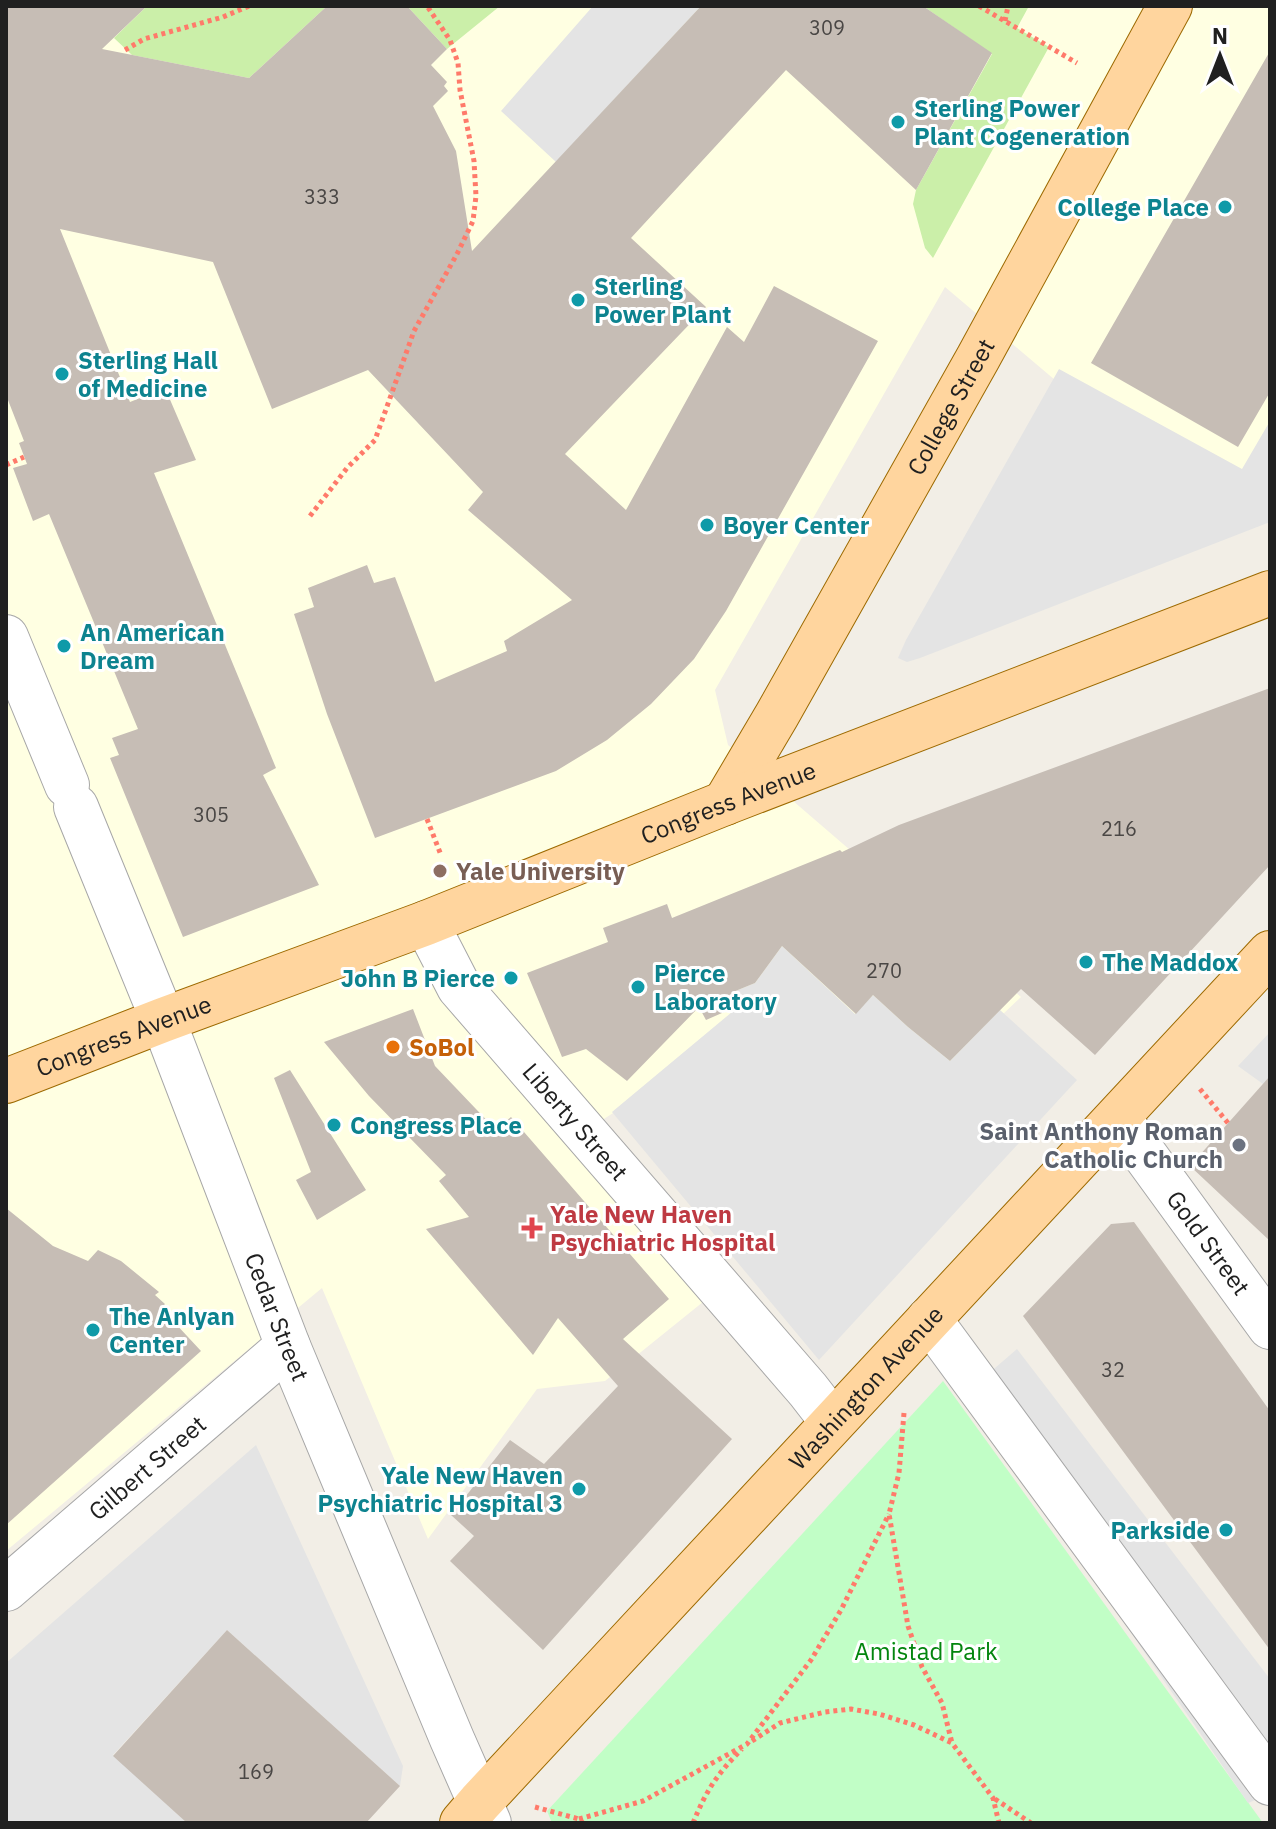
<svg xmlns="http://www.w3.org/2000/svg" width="1276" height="1829" font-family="'IBM Plex Sans',sans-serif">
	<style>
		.education { fill: #ffffe2 }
		.grass { fill: #cbefa9 }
		.park { fill: #c1fec6 }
		.parking { fill: #e4e4e4 }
		.building { fill: #c6bdb5 }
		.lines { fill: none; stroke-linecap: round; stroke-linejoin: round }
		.minor-casing { stroke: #a7a7a7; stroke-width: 46 }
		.major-casing { stroke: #9d6a00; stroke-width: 46 }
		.path { stroke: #ff7a6a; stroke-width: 5; stroke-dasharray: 4 4; stroke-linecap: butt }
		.minor { stroke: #fff; stroke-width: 44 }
		.major { stroke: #ffd59e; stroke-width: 44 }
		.culture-dot { fill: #0f9aa8; stroke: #fff; stroke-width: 3 }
		.education-dot { fill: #8d6e63; stroke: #fff; stroke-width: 3 }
		.food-dot { fill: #e8710a; stroke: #fff; stroke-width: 3 }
		.worship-dot { fill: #6b7280; stroke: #fff; stroke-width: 3 }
		.health-dot { fill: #e0444e; stroke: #fff; stroke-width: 3 }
		.labels { text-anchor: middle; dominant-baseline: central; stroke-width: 6; stroke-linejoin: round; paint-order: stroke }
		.number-label { font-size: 20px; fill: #4a4745 }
		.culture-label { font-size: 24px; font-weight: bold; fill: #0d838f; stroke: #fff; text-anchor: start }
		.street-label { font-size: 24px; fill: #202020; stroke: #fff }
		.education-label { font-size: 24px; font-weight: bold; fill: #785e54; stroke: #fff; text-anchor: start }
		.food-label { font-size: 24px; font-weight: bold; fill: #c56008; stroke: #fff; text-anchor: start }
		.worship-label { font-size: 24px; font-weight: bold; fill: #5b616d; stroke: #fff; text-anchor: end }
		.health-label { font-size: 24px; font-weight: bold; fill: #be3a42; stroke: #fff; text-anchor: start }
		.park-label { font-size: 24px; fill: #03850e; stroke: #fff }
	</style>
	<rect width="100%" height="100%" fill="#f2eee6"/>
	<path class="education" d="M6,6H1270V442L1244,487L1055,380L945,287L715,690L728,745L1021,997L921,1092L785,1002L593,1126L729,1281L605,1381L537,1389L428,1539L322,1288L6,1551Z"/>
	<path class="grass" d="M147,6H327L249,78L132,55L114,38Z
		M407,6H500L447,49Z
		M923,6H1029L1017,28L1049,47L933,258L925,248L913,204L916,190L992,54Z"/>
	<path class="park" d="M943,1381L1263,1823H552L547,1811Z"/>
	<path class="parking" d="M593,6H701L556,162L501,111Z
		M1059,369L1242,469L1270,421V522L920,658L907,662L898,658L906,640Z
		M782,946L855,1014L873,995L908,1027L950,1061L1000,1010L1077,1080L819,1360L612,1112L738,1007L733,992L755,983Z
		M1270,1032V1089L1238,1066Z
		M1017,1349L1270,1679V1794L1248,1803L966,1393Z
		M256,1445L403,1766L400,1786L227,1630L113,1755L187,1823H6V1663Z"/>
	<path class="building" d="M6,6H147L102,49L249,78L327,6H407L447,49L431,65L447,82L444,86L448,91L433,106L456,151L472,251L701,6H923L992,53L916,190L786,70L631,238L706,307L565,454L626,510L727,327L744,342L774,286L878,341L726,611L694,659L651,704L607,740L556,771L375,838L327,714L294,614L314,607L308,588L367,565L374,583L395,577L435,682L507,651L504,641L572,600L468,510L483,492L368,370L272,409L213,262L60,229L130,402L165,388L196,460L154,473L276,768L263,775L319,885L183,937L110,758L119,755L112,738L138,729L49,514L33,521L13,468L27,464L19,443L24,441L6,395Z
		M1270,51V392L1238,447L1091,363Z
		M1270,688V865L1095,1055L1021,989L950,1061L908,1027L873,995L856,1014L782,946L755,983L733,992L738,1006L706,1020L699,1007L627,1081L586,1049L562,1057L527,973L608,942L603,928L667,904L672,918L840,850L842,852L899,825Z
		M413,1009L435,1066L496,1130L511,1117L669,1299L623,1339L732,1439L543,1650L450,1561L474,1536L451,1515L510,1440L544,1464L618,1386L558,1318L533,1355L426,1229L469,1217L439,1181L446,1175L369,1096L324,1042Z
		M290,1070L366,1190L317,1220L296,1180L311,1172L274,1078Z
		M1270,1076V1241L1190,1166Z
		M6,1208L53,1246L88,1261L98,1250L121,1261L159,1292L155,1295L165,1304L161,1308L201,1351L6,1525Z
		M1134,1222L1270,1411V1650L1023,1316L1111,1224Z
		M227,1630L400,1786L366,1823H187L113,1756Z"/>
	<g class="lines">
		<g class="minor-casing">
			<g id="minor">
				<path d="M6,637L67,785"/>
				<path id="s1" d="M76,807L163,1020L288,1346L452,1739L489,1823"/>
				<path id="s2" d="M426,923L459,987L808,1390L832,1421"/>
				<path id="s3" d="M1118,1118L1270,1327"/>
				<path d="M929,1319L1270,1783"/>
				<path id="s4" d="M6,1589L288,1346"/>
			</g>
		</g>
		<g class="major-casing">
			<g id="major">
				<path id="s5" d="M725,803L777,715L978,358L1170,6"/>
				<path id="s6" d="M6,1081L163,1020L426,923L725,803L1270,593"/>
				<path id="s7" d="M462,1823L480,1802L1270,953"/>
			</g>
		</g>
		<path class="path" d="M979,6L1077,63
			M1005,21L1008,6
			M125,50L144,39L223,17L249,6
			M6,465L24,457
			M310,516L347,468L375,440L414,331L457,254L473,221L476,196L474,161L460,90L458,63L450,40L427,6
			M427,819L441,855
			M1200,1089L1228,1123
			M904,1413L899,1473L889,1514L908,1626L922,1667L942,1703L952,1743
			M752,1741L780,1723L825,1712L851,1709L879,1714L914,1725L952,1743L993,1798L999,1823
			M995,1799L1031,1823
			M535,1807L579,1819L583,1823
			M579,1819L643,1801L747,1744L811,1660L841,1610L889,1514
			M693,1823C706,1791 717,1774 742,1749"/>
		<use href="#minor" class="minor"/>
		<use href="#major" class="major"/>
	</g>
	<g class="culture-dot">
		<circle cx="898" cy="122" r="8"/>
		<circle cx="1225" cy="207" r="8"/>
		<circle cx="578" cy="300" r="8"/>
		<circle cx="62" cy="374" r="8"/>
		<circle cx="707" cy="525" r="8"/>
		<circle cx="64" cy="646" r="8"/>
		<circle cx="1086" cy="962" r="8"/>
		<circle cx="511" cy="978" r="8"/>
		<circle cx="638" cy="987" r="8"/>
		<circle cx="334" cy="1125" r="8"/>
		<circle cx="93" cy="1330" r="8"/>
		<circle cx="579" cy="1489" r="8"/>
		<circle cx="1226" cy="1530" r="8"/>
	</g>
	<circle class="education-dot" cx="440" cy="871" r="8"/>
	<circle class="food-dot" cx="393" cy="1047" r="8"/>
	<circle class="worship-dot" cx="1239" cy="1145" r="8"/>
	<path class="health-dot" d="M528 1216h8v8h8v8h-8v8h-8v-8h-8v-8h8z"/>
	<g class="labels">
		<g class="number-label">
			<text x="827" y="27">309</text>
			<text x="322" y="196">333</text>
			<text x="211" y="814">305</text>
			<text x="1119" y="828">216</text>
			<text x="884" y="970">270</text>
			<text x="1113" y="1369">32</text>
			<text x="256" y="1771">169</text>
		</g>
		<g class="culture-label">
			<text x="914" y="108">Sterling Power<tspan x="914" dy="28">Plant Cogeneration</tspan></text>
			<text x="1209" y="207" text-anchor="end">College Place</text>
			<text x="594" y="286">Sterling<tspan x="594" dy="28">Power Plant</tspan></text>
			<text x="78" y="360">Sterling Hall<tspan x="78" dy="28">of Medicine</tspan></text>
			<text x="723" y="525">Boyer Center</text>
			<text x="80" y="632">An American<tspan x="80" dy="28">Dream</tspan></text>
			<text x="1102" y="962">The Maddox</text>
			<text x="654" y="973">Pierce<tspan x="654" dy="28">Laboratory</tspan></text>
			<text x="495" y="978" text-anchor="end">John B Pierce</text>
			<text x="350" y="1125">Congress Place</text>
			<text x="109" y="1316">The Anlyan<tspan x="109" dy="28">Center</tspan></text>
			<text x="563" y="1475" text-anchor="end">Yale New Haven<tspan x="563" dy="28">Psychiatric Hospital 3</tspan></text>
			<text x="1210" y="1530" text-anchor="end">Parkside</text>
		</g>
		<g class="street-label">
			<text stroke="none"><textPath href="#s5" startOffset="456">College Street</textPath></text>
			<text stroke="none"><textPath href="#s6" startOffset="774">Congress Avenue</textPath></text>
			<text stroke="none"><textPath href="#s6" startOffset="126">Congress Avenue</textPath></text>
			<text stroke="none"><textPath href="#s2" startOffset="250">Liberty Street</textPath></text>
			<text stroke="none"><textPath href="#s3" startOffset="154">Gold Street</textPath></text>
			<text stroke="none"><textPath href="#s1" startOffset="548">Cedar Street</textPath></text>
			<text stroke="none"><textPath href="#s7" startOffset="594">Washington Avenue</textPath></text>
			<text stroke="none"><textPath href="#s4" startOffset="186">Gilbert Street</textPath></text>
		</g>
		<g class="education-label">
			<text x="456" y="871">Yale University</text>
		</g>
		<g class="food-label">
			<text x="409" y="1047">SoBol</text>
		</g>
		<g class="worship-label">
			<text x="1223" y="1131">Saint Anthony Roman<tspan x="1223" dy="28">Catholic Church</tspan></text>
		</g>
		<g class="health-label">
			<text x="550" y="1214">Yale New Haven<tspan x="550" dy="28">Psychiatric Hospital</tspan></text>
		</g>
		<g class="park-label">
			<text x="926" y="1651">Amistad Park</text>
		</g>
	</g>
	<rect width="1276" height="1829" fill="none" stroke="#202020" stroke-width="16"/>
	<g transform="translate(1220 56)" stroke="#ffffff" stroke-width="6" paint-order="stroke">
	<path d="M0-6L14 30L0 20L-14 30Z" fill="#202020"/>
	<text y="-12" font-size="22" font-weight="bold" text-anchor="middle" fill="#202020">N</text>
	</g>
</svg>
